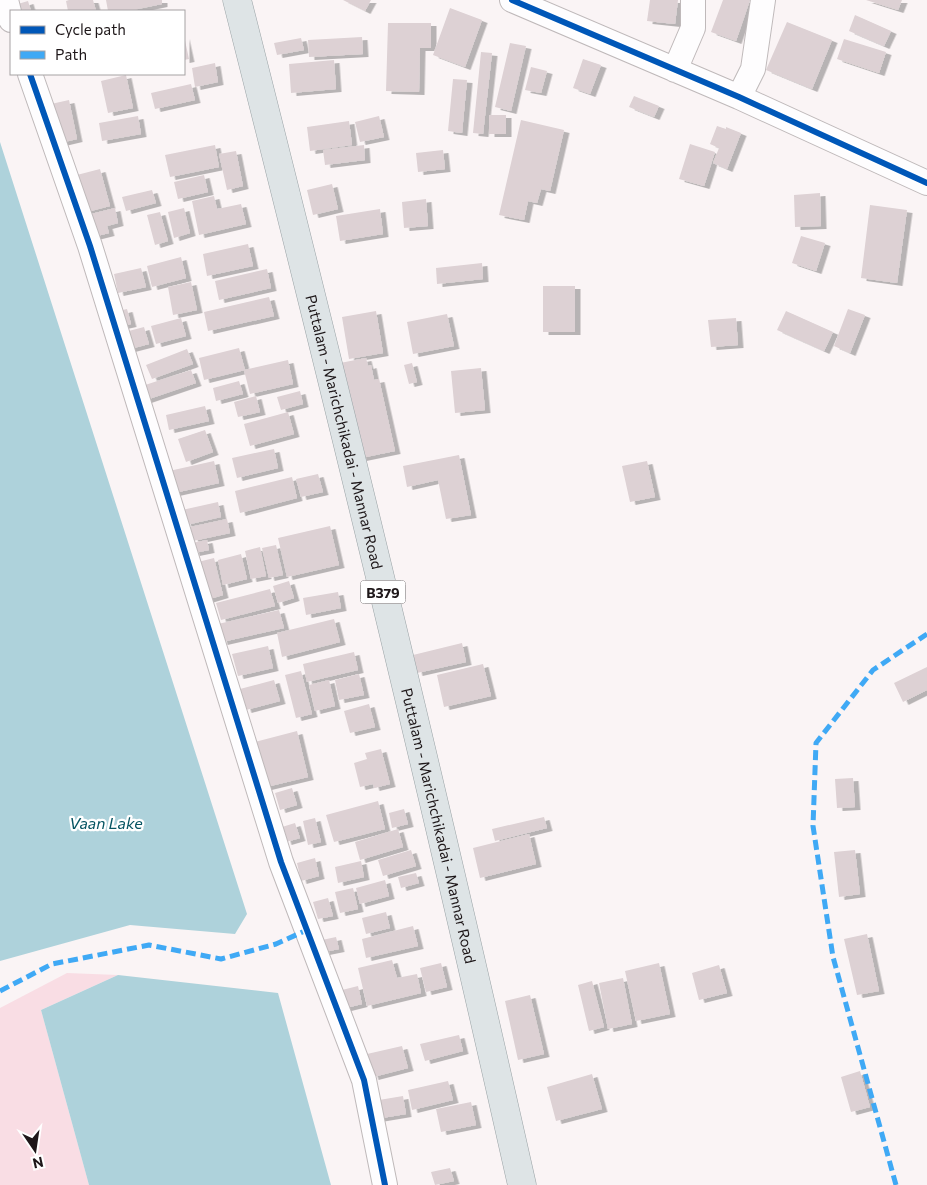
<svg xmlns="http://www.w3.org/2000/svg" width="927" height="1185" font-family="Commissioner,sans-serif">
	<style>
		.green { fill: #f9dde4 }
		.water { fill: #aed2db }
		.building { fill: #ddd1d4; filter: url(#shadow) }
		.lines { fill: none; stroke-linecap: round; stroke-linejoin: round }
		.minor-casing { stroke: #bfb9ba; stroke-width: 26 }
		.major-casing { stroke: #99a2a5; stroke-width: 29 }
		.minor { stroke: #fefdfe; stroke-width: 24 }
		.major { stroke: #dee4e6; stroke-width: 28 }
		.quiet { stroke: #3fa9f5; stroke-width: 5; stroke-dasharray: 10 5; stroke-linecap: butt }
		.cycleway-casing { stroke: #fff; stroke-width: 9 }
		.cycleway { stroke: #0057b8; stroke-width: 6 }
		.labels { text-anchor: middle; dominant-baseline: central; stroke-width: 4.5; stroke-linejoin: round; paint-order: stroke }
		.shield { fill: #fff; stroke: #625d5e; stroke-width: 1 }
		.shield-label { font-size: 14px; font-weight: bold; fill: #1e1719 }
		.street-label { font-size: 15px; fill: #1e1719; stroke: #fff }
		.water-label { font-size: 16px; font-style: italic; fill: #055462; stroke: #fff }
	</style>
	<defs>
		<filter id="shadow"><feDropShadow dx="5.5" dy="3" stdDeviation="0" flood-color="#0004"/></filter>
	</defs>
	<rect width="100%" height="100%" fill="#faf4f5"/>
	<path class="green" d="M67,973L118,975L41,1010L89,1185H0V1008Z"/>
	<path class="water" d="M0,142L247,914L235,934L130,925L0,961Z
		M118,975L278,993L331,1185H89L41,1010Z"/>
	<path class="building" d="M69,0H93L96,11H68L66,1Z
		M106,0H162V4L128,11H108Z
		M343,0H371L365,11Z
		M650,0H678L675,24L647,21Z
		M723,0H750L736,41L711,32Z
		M866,0H902L898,10Z
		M28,1L31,11H13L11,6Z
		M450,8L482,20L465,67L433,55Z
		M855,15L891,31L884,46L849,31Z
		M787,22L832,40L812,89L766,70Z
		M388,23H431V48H420L419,92L386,91Z
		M184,36L189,59L184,60Z
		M362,37L363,54L309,57L308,40Z
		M301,38L304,50L277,55L274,43Z
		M844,39L886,52L879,73L837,59Z
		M510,43L526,46L511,111L495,107Z
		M481,52L492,53L483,134L473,133Z
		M583,59L601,65L590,94L573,88Z
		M334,60L336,89L291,93L289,64Z
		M215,63L218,82L195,87L192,68Z
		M531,67L547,71L541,93L525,90Z
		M126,75L133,108L108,113L101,81Z
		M453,79L467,80L462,133L448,131Z
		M191,84L195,100L155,109L151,93Z
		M634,96L659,106L654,117L629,107Z
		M69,100L77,139L60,143L51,104Z
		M489,115H506V134H489Z
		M138,116L141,134L102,141L99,123Z
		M379,116L384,137L360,142L355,122Z
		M521,120L564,130L550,191L541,189L537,203L528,201L524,220L499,215Z
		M349,121L352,145L310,151L307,127Z
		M717,126L726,129V127L741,133L727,169L713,163L719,148L710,144Z
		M690,144L715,152L704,186L679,179Z
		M215,145L219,167L170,177L165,155Z
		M364,145L365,160L325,165L323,150Z
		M443,150L445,169L418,172L416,153Z
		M236,151L243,186L227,190L219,154Z
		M100,169L110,206L83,213L73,176Z
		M204,175L208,192L178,199L174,182Z
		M332,184L338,209L313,215L307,190Z
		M152,190L156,203L126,211L122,197Z
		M820,193L821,226L795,227L794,195Z
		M214,196L217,209L241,204L246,224L199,235L192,201Z
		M426,199L428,226L404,228L402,202Z
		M870,205L907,210L897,283L861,278Z
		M115,208L118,223L107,226L109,233L93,237L87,215Z
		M184,208L190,233L174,238L168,212Z
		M380,209L383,234L340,241L336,216Z
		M160,212L168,241L155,245L147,215Z
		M801,236L825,243L816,271L792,263Z
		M248,244L253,266L207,276L203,254Z
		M181,257L186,278L152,287L147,266Z
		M482,263L483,279L437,284L436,268Z
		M141,268L146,287L118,293L114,274Z
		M267,269L271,288L219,300L215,281Z
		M191,282L197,310L173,315L168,287Z
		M543,286H575V332H543Z
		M269,297L274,316L208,331L204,312Z
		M127,309L131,324L117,327L114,312Z
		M848,309L865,315L850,353L834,346Z
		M376,311L383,353L349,359L342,317Z
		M786,311L833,332L824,351L777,330Z
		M447,314L454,346L413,354L407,322Z
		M181,318L186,336L156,344L151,326Z
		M736,318L738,345L711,347L708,320Z
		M144,327L149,344L126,350L121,333Z
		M239,348L245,370L204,380L199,358Z
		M187,349L193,364L152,379L146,365Z
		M366,358L368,366L371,365L374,380L379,379L395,451L361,458L340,363Z
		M288,360L293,384L250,394L244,370Z
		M412,363L417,382L409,384L404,365Z
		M481,368L485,410L455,413L451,371Z
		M191,370L196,383L143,401L139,387Z
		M239,381L243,394L216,401L213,388Z
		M300,391L303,404L281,410L277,397Z
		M256,396L260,412L238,417L234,402Z
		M205,406L209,421L169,430L166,415Z
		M288,412L294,434L250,446L244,424Z
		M205,430L213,452L186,462L178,439Z
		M274,449L278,468L237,478L232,458Z
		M459,455L471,515L446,519L438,480L407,487L403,466Z
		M214,461L219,483L174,493L169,471Z
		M647,461L655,497L630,502L622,466Z
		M318,474L323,492L301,497L296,479Z
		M292,477L297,498L240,513L235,491Z
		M218,502L221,517L186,525L182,510Z
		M227,519L230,533L193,541L190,527Z
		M330,526L339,565L287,577L278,538Z
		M207,540L209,550L194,553L192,543Z
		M276,545L283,575L269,578L262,548Z
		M260,547L266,576L251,579L245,551Z
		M241,554L247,579L223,585L218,560Z
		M214,558L223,595L203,601L194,563Z
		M289,581L294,598L278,603L273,586Z
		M270,589L275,606L221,620L216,603Z
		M338,592L341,608L306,615L303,598Z
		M279,610L284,628L222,642L218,624Z
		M334,619L340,642L282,657L277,633Z
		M462,643L466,662L417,673L413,655Z
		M268,646L273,668L238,676L232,654Z
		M354,652L358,670L307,682L303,664Z
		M483,664L491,696L444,707L437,675Z
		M927,667V690L903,702L894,683Z
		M301,671L312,714L296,718L285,675Z
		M359,674L364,695L339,700L335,680Z
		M274,680L280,701L246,710L240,689Z
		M329,680L335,706L315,711L309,685Z
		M369,704L375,727L350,733L344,711Z
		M297,731L308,777L262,788L251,743Z
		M381,749L390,784L374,788L373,784L360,787L354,763L367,759L365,753Z
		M853,778L855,807L837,808L835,779Z
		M292,788L297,805L280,810L275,793Z
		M378,801L385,829L334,842L326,815Z
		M404,809L408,824L392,828L389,813Z
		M544,817L547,828L495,841L492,829Z
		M315,818L321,842L308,845L303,821Z
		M295,823L300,838L286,842L282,827Z
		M398,829L403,847L360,860L355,842Z
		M529,834L536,864L480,878L473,848Z
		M411,850L416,866L383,876L378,860Z
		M855,850L860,894L839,897L834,852Z
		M315,858L319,876L301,881L297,863Z
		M361,861L364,877L338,883L335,867Z
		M416,873L419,883L401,888L398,877Z
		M385,880L389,896L360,904L356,888Z
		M353,888L358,909L340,913L335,892Z
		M328,898L333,916L318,919L313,902Z
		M386,912L390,928L366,934L362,918Z
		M413,926L418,946L366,958L362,939Z
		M867,934L879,991L857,995L844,939Z
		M336,937L339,949L324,952L322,940Z
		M392,960L397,978L417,974L421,993L367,1006L358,968Z
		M441,963L447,987L426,992L420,968Z
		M659,963L670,1014L636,1021L625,971Z
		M719,965L727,993L699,1000L692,973Z
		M623,978L632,1024L608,1029L599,983Z
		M592,981L604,1027L589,1031L578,985Z
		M358,986L362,1004L342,1009L338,991Z
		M530,995L544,1054L518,1060L505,1001Z
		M459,1035L463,1051L425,1061L420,1044Z
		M402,1046L408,1068L373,1077L367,1054Z
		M860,1071L870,1107L851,1112L841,1077Z
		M592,1074L602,1109L556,1121L547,1087Z
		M448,1081L453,1100L412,1110L408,1090Z
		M403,1096L406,1114L376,1119L373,1101Z
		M471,1102L476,1125L441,1132L436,1109Z
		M450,1168L454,1181L435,1185L431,1172Z"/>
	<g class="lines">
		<g class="minor-casing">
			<path id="minor" d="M6,0L11,20
				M512,0L739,97L927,183
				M675,70L693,28V0
				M30,74L90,246L281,862L364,1080L385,1185
				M739,97L753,69L763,0"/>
		</g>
		<g class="major-casing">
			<g id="major">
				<path id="s1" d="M237,0C337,394 433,789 522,1185"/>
			</g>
		</g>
		<use href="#minor" class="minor"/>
		<use href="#major" class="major"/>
		<path class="quiet" d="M0,991L52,964L149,945L221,959L276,944L307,930
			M896,1185L833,957L813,826L816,743L873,670L927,634"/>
		<g class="cycleway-casing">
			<path id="cycleway" d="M512,0L739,97L927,183
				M30,74L90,246L281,862L364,1080L385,1185"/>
		</g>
		<use href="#cycleway" class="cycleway"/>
	</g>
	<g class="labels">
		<rect class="shield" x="360.5" y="580.5" width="45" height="23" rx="4"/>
		<g class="shield-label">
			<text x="383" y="592">B379</text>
		</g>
		<g class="street-label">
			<text stroke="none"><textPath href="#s1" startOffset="445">Puttalam - Marichchikadai - Mannar Road</textPath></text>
			<text stroke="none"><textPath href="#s1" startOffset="850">Puttalam - Marichchikadai - Mannar Road</textPath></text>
		</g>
		<g class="water-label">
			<text x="106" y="822">Vaan Lake</text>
		</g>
	</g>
	<rect x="10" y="10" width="175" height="65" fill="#ffffff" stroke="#a5a2a3"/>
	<rect x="20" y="26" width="25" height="8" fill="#0057b8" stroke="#a5a2a3"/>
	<text x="55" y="35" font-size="15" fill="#1e1719">Cycle path</text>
	<rect x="20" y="51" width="25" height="8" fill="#3fa9f5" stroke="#a5a2a3"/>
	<text x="55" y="60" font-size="15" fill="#1e1719">Path</text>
	<g transform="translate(35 1150) rotate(167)" stroke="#ffffff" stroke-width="4" paint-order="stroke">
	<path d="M0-4L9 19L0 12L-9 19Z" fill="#1e1719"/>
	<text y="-8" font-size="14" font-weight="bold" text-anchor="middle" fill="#1e1719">N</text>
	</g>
</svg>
